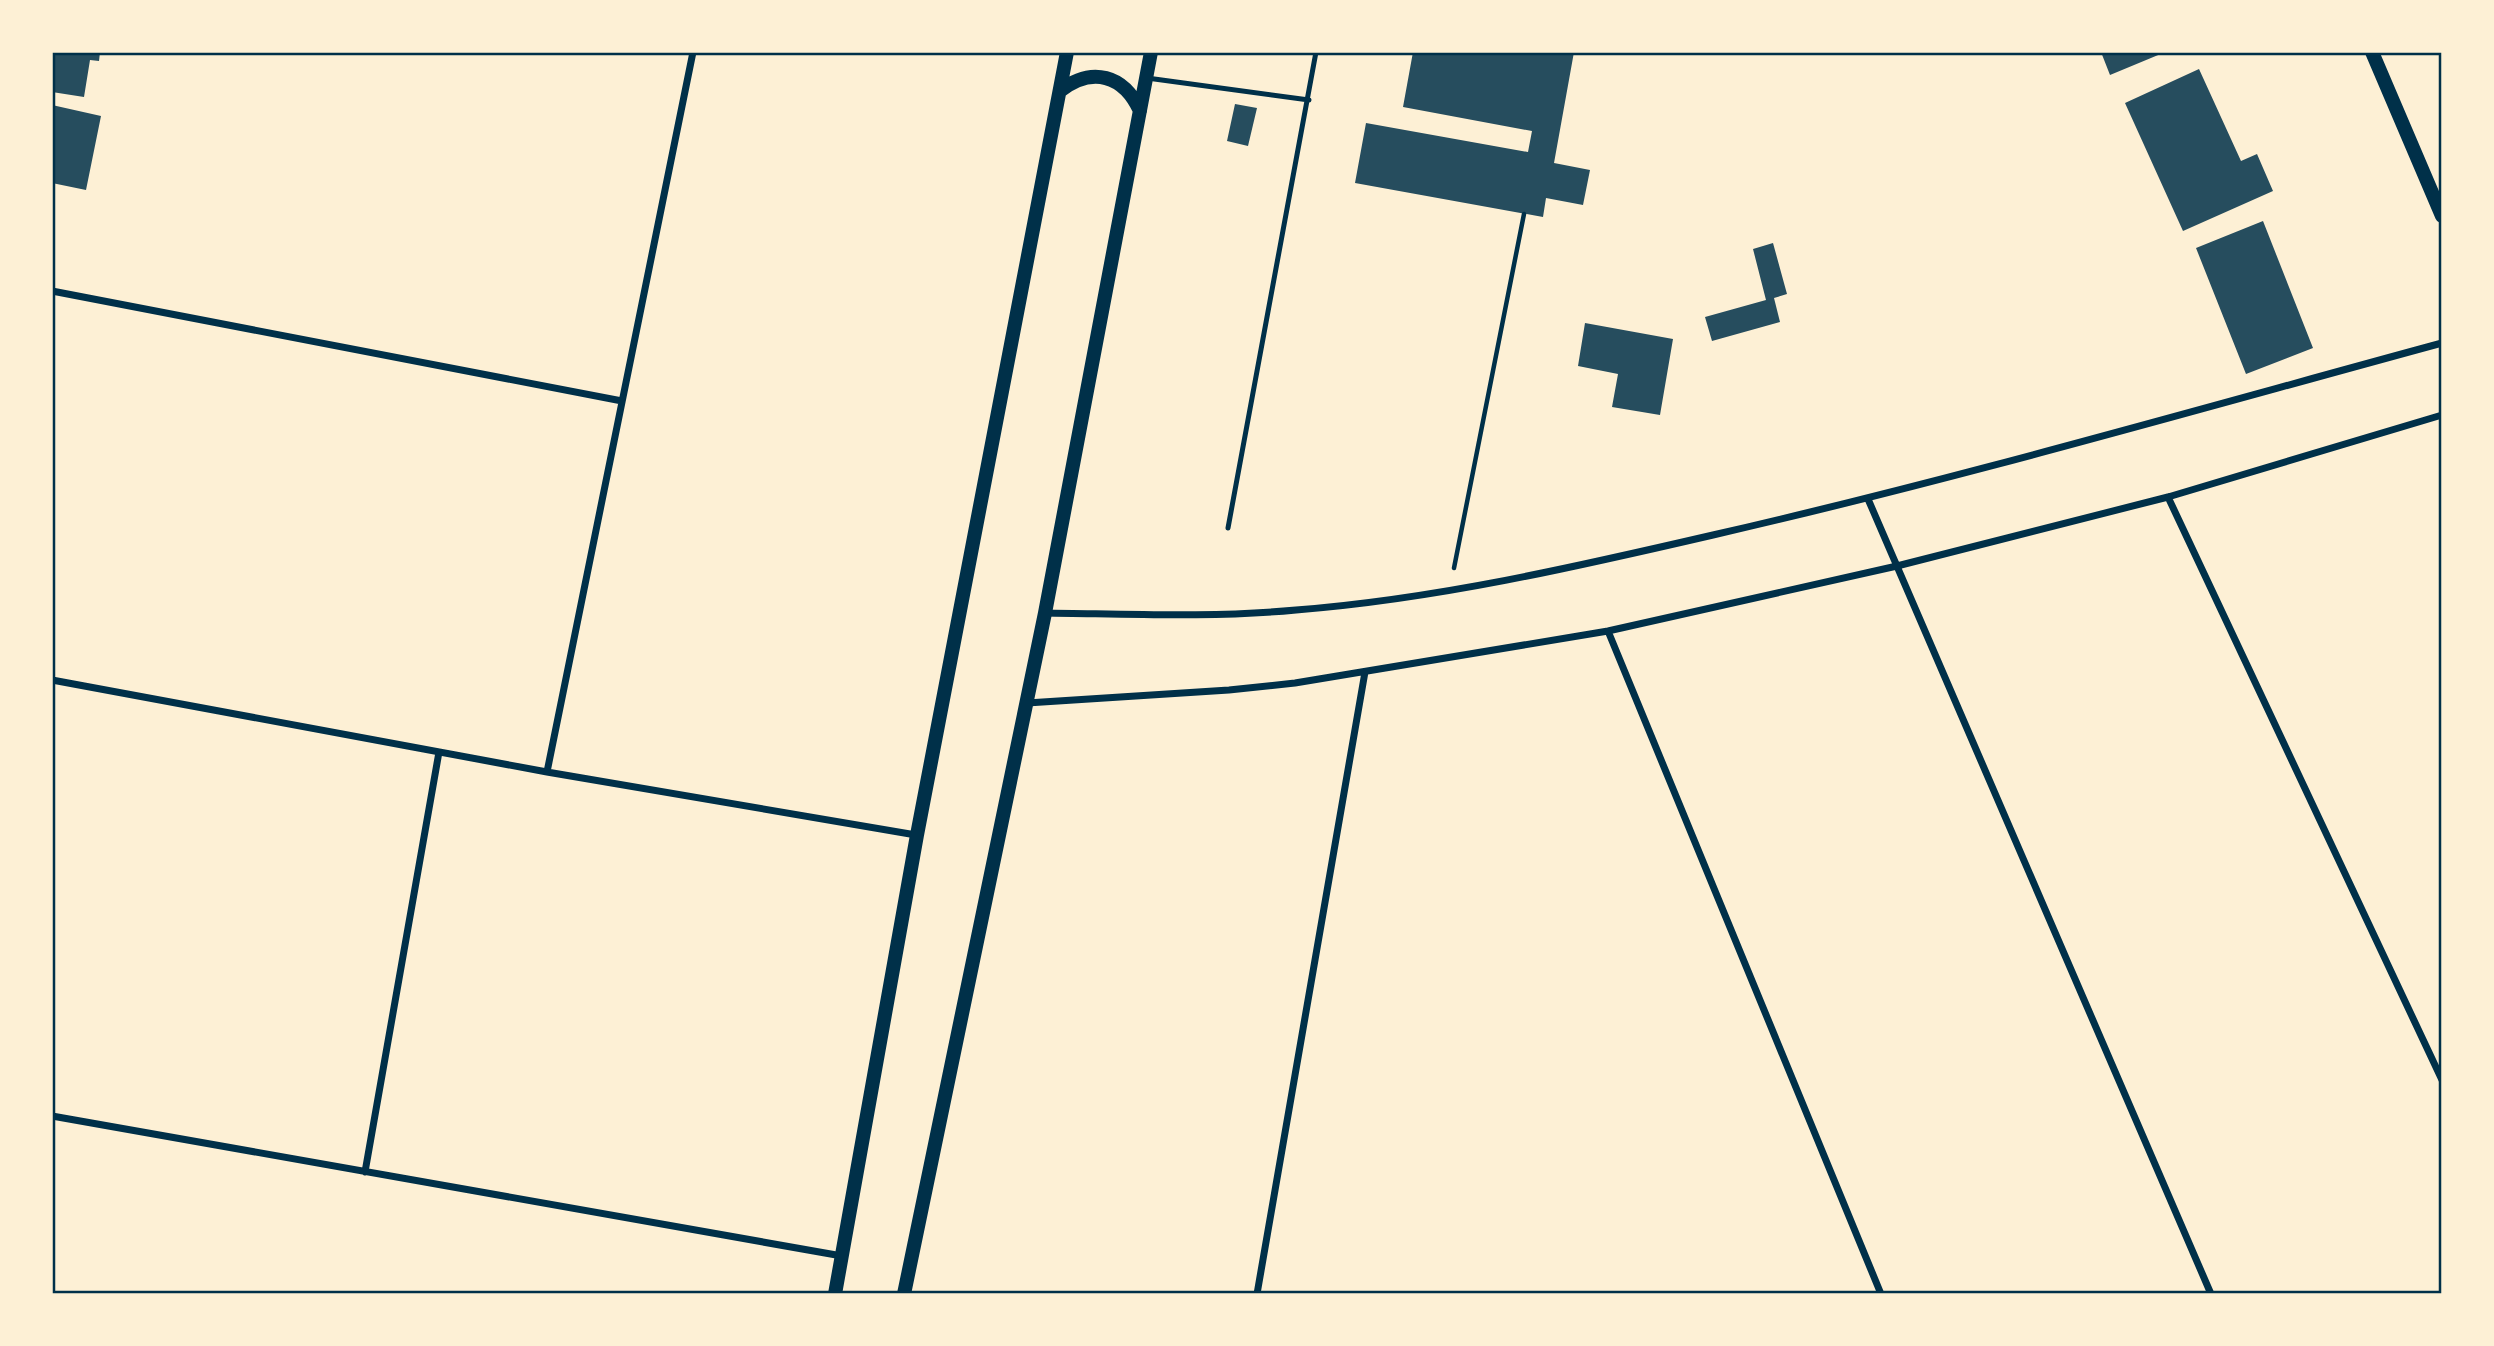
<svg xmlns="http://www.w3.org/2000/svg" width="2494" height="1346" font-family="'Golos Text',sans-serif">
	<style>
		.building { fill: #264d5e }
		.lines { fill: none; stroke-linecap: round; stroke-linejoin: round }
		.path { stroke: #003049; stroke-width: 4.5 }
		.service { stroke: #003049; stroke-width: 5 }
		.minor { stroke: #003049; stroke-width: 7 }
		.secondary { stroke: #003049; stroke-width: 14 }
		.neatline { fill: none; stroke: #003049; stroke-width: 2.5 }
	</style>
	<rect width="100%" height="100%" fill="#fdf0d5"/>
	<path class="building" d="M52,52H100L99,61L90,60L84,97L52,92Z
		M1413,52H1574L1554,163L1590,170L1583,205L1546,198L1543,217L1355,183L1366,123L1528,152L1532,131L1403,107Z
		M2101,52H2163V53L2110,75Z
		M2199,69L2241,161L2257,154L2273,191L2183,231L2125,103Z
		M1235,104L1257,108L1248,146L1227,141Z
		M52,105L101,116L86,190L52,183Z
		M2263,221L2313,348L2246,374L2196,248Z
		M1773,243L1787,294L1774,298L1780,322L1712,341L1705,317L1766,300L1753,249Z
		M1585,323L1673,339L1660,415L1612,407L1618,374L1578,366Z"/>
	<g class="lines">
		<path class="path" d="M1454,568L1524,214"/>
		<path class="service" d="M1147,78L1309,100
			M1228,528L1316,52"/>
		<path class="minor" d="M52,291L622,401
			M2168,497L2442,1080
			M1868,499L2211,1294
			M1045,613C1129,614 1212,618 1296,610C1436,599 1575,567 1713,535C1957,479 2199,409 2442,343
			M1608,631L1881,1294
			M52,680L547,772L916,835
			M1027,703L1229,690L1295,683L1608,631L1897,566L2168,497L2442,415
			M547,772L693,52
			M52,1116L842,1256
			M365,1172L439,752
			M1257,1294L1365,672"/>
		<path class="secondary" d="M2372,52L2442,216
			M1060,91C1092,66 1124,75 1140,111
			M835,1294L917,835L1067,52
			M904,1294L1045,613L1151,52"/>
	</g>
	<rect width="2494" height="1346" fill="none" stroke="#fdf0d5" stroke-width="108"/>
	<rect x="54" y="54" width="2386" height="1238" class="neatline"/>
</svg>
